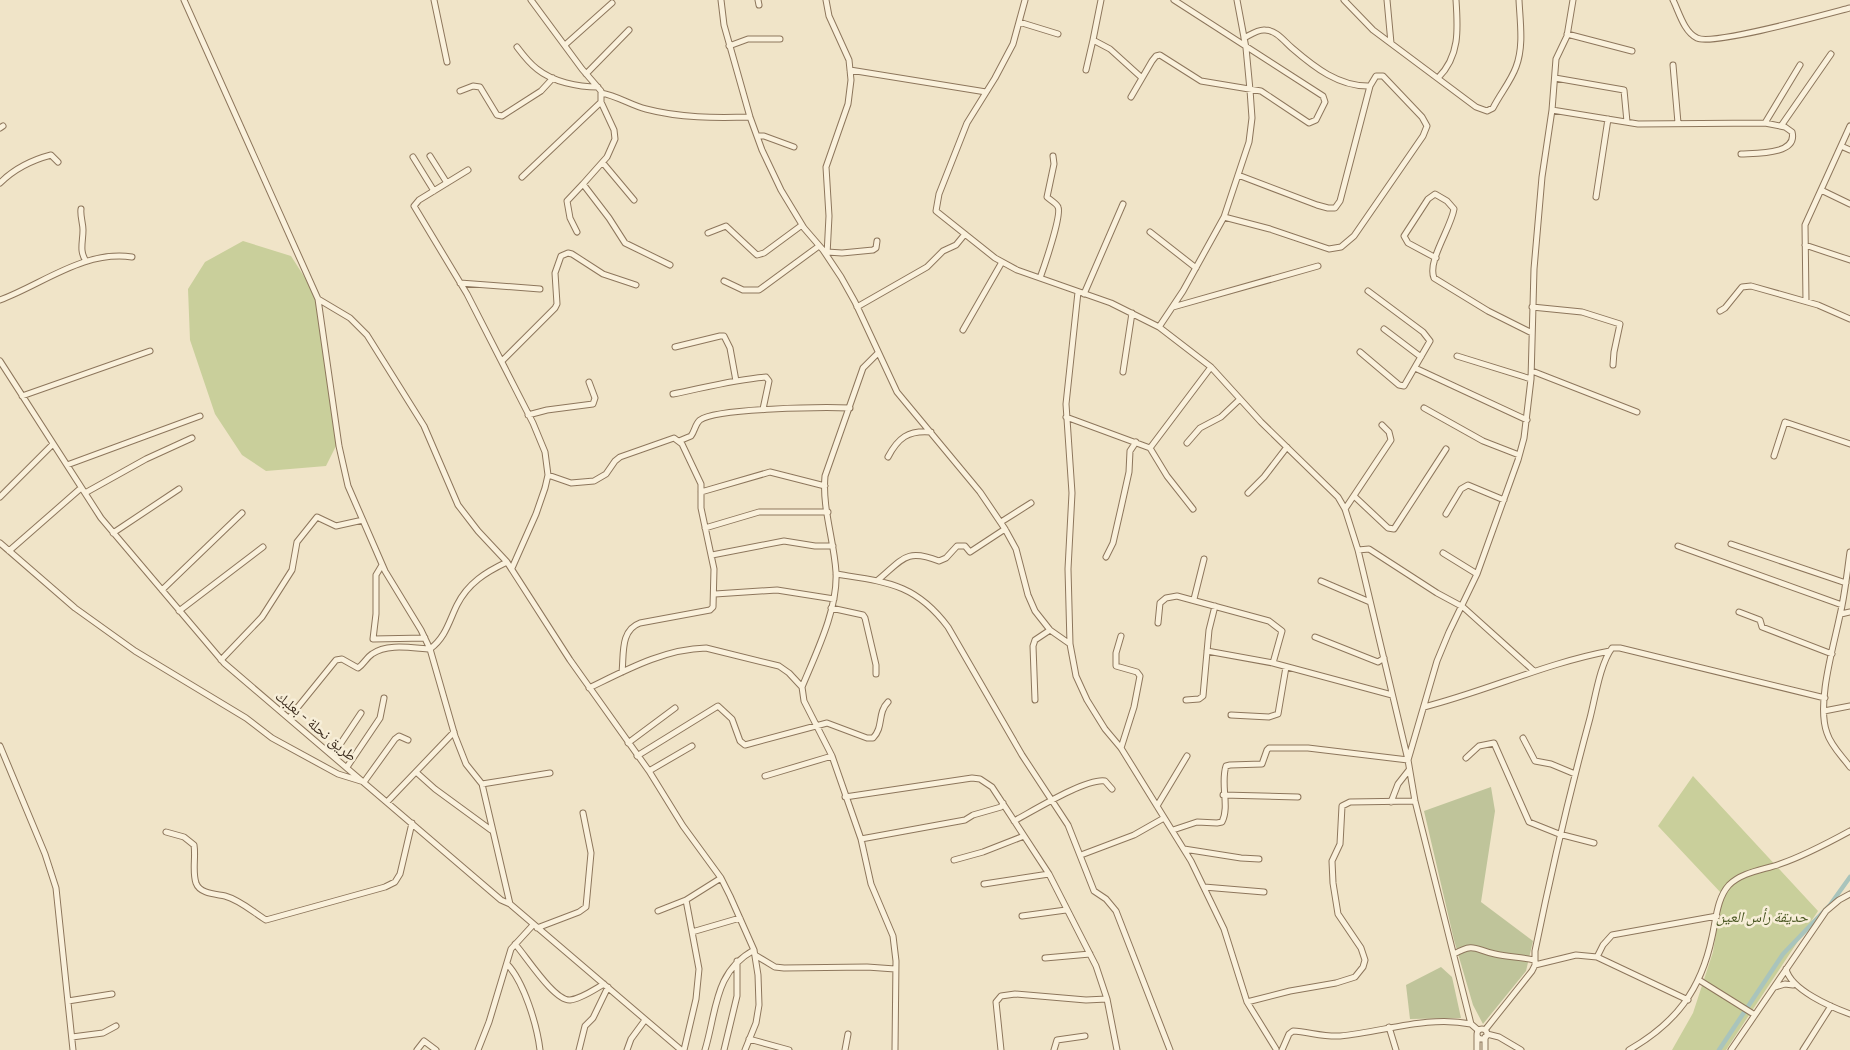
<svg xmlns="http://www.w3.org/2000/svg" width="1850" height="1050" font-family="Bitter,'Noto Naskh Arabic',serif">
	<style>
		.green { fill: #c9cf9b }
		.cemetery { fill: #bfc49a }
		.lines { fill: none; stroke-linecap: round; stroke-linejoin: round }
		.canal { stroke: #a9c4bc; stroke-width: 4.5 }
		.minor-casing { stroke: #8d765c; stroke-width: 7 }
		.minor { stroke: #faf1dc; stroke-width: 5 }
		.labels { text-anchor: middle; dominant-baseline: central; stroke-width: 5; stroke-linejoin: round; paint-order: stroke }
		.street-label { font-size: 15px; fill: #3d2e20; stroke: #f7eed8 }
		.park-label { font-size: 15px; font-style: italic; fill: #4d5a26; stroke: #f7eed8 }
	</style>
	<rect width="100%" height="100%" fill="#f0e4c8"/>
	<path class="green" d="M243,241L291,256L314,292L339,440L326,466L266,471L242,455L215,414L190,340L188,289L205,262Z
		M1693,776L1818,911L1726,1050H1672L1693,1013L1713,952L1722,894L1658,826Z"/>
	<path class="cemetery" d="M1491,787L1495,811L1481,902L1533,941L1526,971L1483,1024L1473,1005L1454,940L1424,811Z
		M1441,967L1452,977L1461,1018L1410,1019L1406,985Z"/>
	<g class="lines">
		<path class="canal" d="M1719,1050L1783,954L1830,905L1850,877"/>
		<g class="minor-casing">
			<path id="minor" d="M184,0L318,299L350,318L367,335L424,426L458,505L478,531L507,562
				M434,0L447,62
				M531,0L582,69L601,91V102L614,130L615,139L607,157L583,184L609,218L625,243L670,265
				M721,0L724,25L750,117L762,150L781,190L804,228L823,250L841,277L855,302L897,392L980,492L1005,529L1016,549L1028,595L1035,611L1050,630L1070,644L1076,676L1087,700L1105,729L1121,748L1191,861L1224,929L1247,1002L1276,1049
				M758,0L759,5
				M826,0L829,16L849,60L851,80L848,104L826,167L829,216L827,255
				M1025,0L1013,44L995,78L967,123L939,194L936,211L995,258L1017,270L1111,303L1159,327L1211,367L1261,422L1338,497L1345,509L1358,550L1408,760L1415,801L1471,1024L1478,1030
				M1101,0L1093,40L1110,49L1142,78
				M1344,0L1373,30L1476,107L1487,111L1493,108C1500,94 1511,81 1516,67C1524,46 1520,22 1519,0
				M1387,0L1391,43
				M1673,0C1679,12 1684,32 1697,38C1712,46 1827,14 1850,8
				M1019,22L1058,34
				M1567,34L1632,51
				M565,45L612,3
				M729,46L748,39H780
				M517,47C523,55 529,63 537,69C553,82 578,87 598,87
				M1673,65L1678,123
				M850,70L986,92
				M1086,70L1093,40
				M586,74L629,30
				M1438,78C1460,56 1458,29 1456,0
				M1555,78L1624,90L1627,122
				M460,91L473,86L480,87L497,115L502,116L541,91L553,78
				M601,93C618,96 630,105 646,109C680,118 715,118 750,117
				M1131,97L1152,61L1156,56L1160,55L1201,81L1261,91L1309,123L1316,120L1325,102L1323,96L1174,0
				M1552,110L1638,124L1765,123L1785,127L1792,132C1798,155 1755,153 1741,154
				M1765,123L1800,65
				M1781,126L1831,54
				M0,128L3,126
				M757,136H764L794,147
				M1841,146L1850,150
				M430,156L447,183
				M413,157L434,191
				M603,163L634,200
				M468,170L419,200L414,206L467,294L533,423L545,452L548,475L545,488L536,514L512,568
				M1238,175L1317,205L1328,208H1335L1340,201L1370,86
				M522,177L601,102
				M0,183C14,169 32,160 51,155L58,162
				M1821,190L1850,204
				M1596,197L1608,119
				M81,209C80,216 83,223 83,230C83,242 79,251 86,261
				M1224,217L1270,229L1329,249L1341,247L1354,236L1423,136L1427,126L1422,117L1383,76H1376L1370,86C1339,87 1314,67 1292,48C1284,41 1276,30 1265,30C1258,29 1250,35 1244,38
				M577,232L570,218L567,201L583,184
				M1150,232L1196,268
				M708,233L726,226L757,255L764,253L802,225
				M1805,245L1850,260
				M827,252L842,253L873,250L876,248L877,241
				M1436,258L1408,243L1404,236L1428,199L1435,194L1447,201L1454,209C1451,228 1427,261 1434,278L1488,311L1532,333
				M1040,278C1044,267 1062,215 1058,207C1057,204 1050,200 1047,197L1054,164L1053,156
				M724,281L743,290H759L819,246
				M460,283L540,289
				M1084,294L1123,204
				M0,300C43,284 84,250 132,257
				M1806,301L1805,225L1850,126
				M857,307L927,267L943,251L956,245L965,234
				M1173,307L1318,266
				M1532,307L1582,312L1620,324L1614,352L1613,365
				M1720,311L1725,308L1742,287L1751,286L1818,305L1850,319
				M1159,327L1183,291L1224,217L1249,142L1252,118L1250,90L1246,48L1237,0
				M1384,329L1421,357
				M963,330L1002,262
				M675,347L720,336H724L730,348L736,381
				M1360,352L1399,385L1404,386L1430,341L1423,332L1368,291
				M878,353L863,368L825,476C822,508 834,540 836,572C838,609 816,653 802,687L804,701L832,756L861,839L871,884L893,936L896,961L895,1050
				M1457,356L1531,379
				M0,361L101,518L224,663L501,900L510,904L681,1050
				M502,361L555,308L557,304L555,273L561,256L568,253L572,254L603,274L636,285
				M1415,368L1527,420
				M1532,371L1637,412
				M1123,372L1132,313
				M673,394C703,388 736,379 766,377L769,381L763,409
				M22,396L150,351
				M1424,408L1483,441L1519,455
				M528,415L547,410L593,404L595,398L589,382
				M1066,417L1150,448L1167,476L1193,509
				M679,441L691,436C695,431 695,424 700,420C717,408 825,407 850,408
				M1187,443L1200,428L1221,417L1240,399
				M1150,448L1211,367
				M1774,456L1785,422L1850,444
				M888,457C898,438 908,430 931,432
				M67,465L200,416
				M548,475L571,483L594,481L606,474L615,461L620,457L674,438L682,444L701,484V508L714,569L713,607L710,610L640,623C620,630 624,655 622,672
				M701,492L770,472L825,486
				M85,493L146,459L192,438
				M1248,493L1264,477L1287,447
				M1354,496L1388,528L1394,529L1446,449
				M0,497L53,444
				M1345,509L1391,440L1389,432L1382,425
				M1446,514L1461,489L1468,485L1504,500
				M1001,522L1031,503
				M705,528L759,512H828
				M113,533L179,489
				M0,543L75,608L135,651L246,718L272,738L338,774L364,782L395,739L399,736L408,740
				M1731,544L1846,583
				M1678,546L1842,605
				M1358,550L1369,549L1437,593L1463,607L1534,671
				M9,551L81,488
				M1850,552C1847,573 1845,594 1840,615C1834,645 1816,704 1827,733C1831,746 1842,756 1850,767
				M1443,553L1477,574
				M712,555L784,541L815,546H833
				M1106,557L1113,543L1121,508L1129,472L1130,451L1136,442
				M382,565L376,575V614L373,639L425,638
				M836,574C886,582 915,583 948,627L1022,755L1068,825L1094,891L1106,899L1116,911L1170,1050
				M878,580C903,559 906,548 939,561L946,558L957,546H965L970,552L1005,529
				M1321,581L1370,602
				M162,590L242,513
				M715,594L777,590L834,599
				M1194,599L1204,559
				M831,608L863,615L865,618L876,665V674
				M179,611L263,547
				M1739,612L1760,620L1762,627L1832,654
				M1841,614L1850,612
				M1158,623L1160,603L1166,598L1177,596L1269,621L1282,631L1273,663
				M1121,636L1116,653V666L1137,672L1140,676L1134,707L1121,748
				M1315,637L1378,662L1384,658
				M1070,644L1068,569L1072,493L1066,404L1078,292
				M1207,651L1273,663L1392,695
				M221,660L262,617L292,570L297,542L317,517L336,526L363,520
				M589,688C626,670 664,649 706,648L779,666L789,673L802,687
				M1035,700L1033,646L1035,640L1050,630
				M1186,700L1199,699L1203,696L1209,630L1215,606
				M1424,707C1487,691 1546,663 1610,651
				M1824,711L1850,706
				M1231,715L1269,717L1278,714L1286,667
				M289,718L336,660L342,659L358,668C364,664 366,658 372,654C387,643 412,648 430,649L421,630L385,571L348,486L339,446L318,299
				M1523,738L1535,761L1551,764L1575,774
				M628,743L675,708
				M0,746L45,854L56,888L73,1050
				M331,754L335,752L361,713
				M637,756L718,706L732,719L740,741L745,745L827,723L867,738H873C884,727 877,713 888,702
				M1466,758L1479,746L1494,743L1529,822L1559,834L1594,843
				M347,767L380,718L384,698
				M649,771L692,746
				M416,772L435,789L491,830
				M765,776L832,756
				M482,784L550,773
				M1223,795L1298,797
				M845,797L972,778L980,779L992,787L1049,874L1096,966L1107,999L1117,1050
				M387,802L454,732
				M1391,802L1398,784L1409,770
				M1157,806L1187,756
				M1014,821C1033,811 1086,778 1105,781L1112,789
				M1173,830L1197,822L1217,823L1222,822C1230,806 1220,784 1226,766L1230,765L1262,764L1267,750L1269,748H1308L1408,760L1437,661L1449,632L1477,574L1518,460L1524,438L1531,379L1534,269L1542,177L1552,110L1556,59L1567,36L1573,0
				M166,832L184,837L194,845C196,857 192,871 196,883C200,894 216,894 225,896C240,900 253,912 266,920L385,887L395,882L400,874L412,823
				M861,839L965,820L973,815L1001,807L1003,803
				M1184,849L1241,858L1259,859
				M1081,855L1134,835L1164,818
				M954,860L983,852L1024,836
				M984,884L1049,874
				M1204,887L1264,892
				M510,904L482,784L466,764L455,736L430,649C446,637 449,621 457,605C468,583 486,572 507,562L570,660L649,771L683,826L721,878L730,896L754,950L758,975L759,1005L756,1023L745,1050
				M658,911L686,900L721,878
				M1022,916L1066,910
				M537,928L579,912L586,907L591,853L583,813
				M692,932L740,918
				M515,944C526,956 554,1001 570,1000C581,999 595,989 604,984
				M1454,954C1475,942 1475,950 1495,954C1508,957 1522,957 1534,960
				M755,955L775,967L784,968L867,967L895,969
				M1597,957L1603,945L1612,935L1717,916
				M1045,958L1090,954
				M507,964C524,982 537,1025 540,1050
				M1535,965L1576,955L1597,957L1688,1000
				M1786,969C1791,990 1831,1007 1850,1014
				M1699,980L1755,1015
				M1775,987L1785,984L1793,985
				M68,1001L112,994
				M1247,1002L1290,991L1336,983L1355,977L1363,967L1365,960L1361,948L1338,914L1333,883L1332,861L1340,844L1342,806L1350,802L1415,801
				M1389,1027L1396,1050
				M1477 1034a5 5 0 1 1 10 0a5 5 0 1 1-10 0Z
				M1485,1030L1532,971L1535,965V951C1551,873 1569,795 1590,718C1595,699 1600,664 1612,648H1620L1825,698
				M1487,1034L1499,1037L1521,1050
				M72,1037L103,1033L116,1026
				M749,1039L789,1050
				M417,1050L424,1041L436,1050
				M478,1050L489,1022L511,949L533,925
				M579,1050L585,1026L593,1018L608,987
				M627,1050L631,1039L645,1020
				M684,1050L696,999L699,969L686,900
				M705,1050C717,1010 714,972 754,950
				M724,1050L737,996V961
				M845,1050L848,1034
				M1001,1050L996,1002L1001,996L1015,994L1086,1000L1107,999
				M1054,1050L1057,1040L1085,1036
				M1282,1050L1289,1034L1293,1031C1309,1032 1323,1037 1340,1036C1384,1032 1427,1015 1471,1024
				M1477,1050V1035
				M1485,1050V1037
				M1629,1050C1676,1023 1701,990 1712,937C1716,920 1717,898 1729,885C1742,872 1763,870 1780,864C1804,856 1828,843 1850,831
				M1731,1050L1826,911L1839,900L1850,894
				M1803,1050L1831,1006"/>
		</g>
		<use href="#minor" class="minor"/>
	</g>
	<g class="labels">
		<g class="street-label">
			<text transform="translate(316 726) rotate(40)">طريق نحلة - بعلبك</text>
		</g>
		<g class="park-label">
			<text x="1762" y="917">حديقة رأس العين</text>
		</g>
	</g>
</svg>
